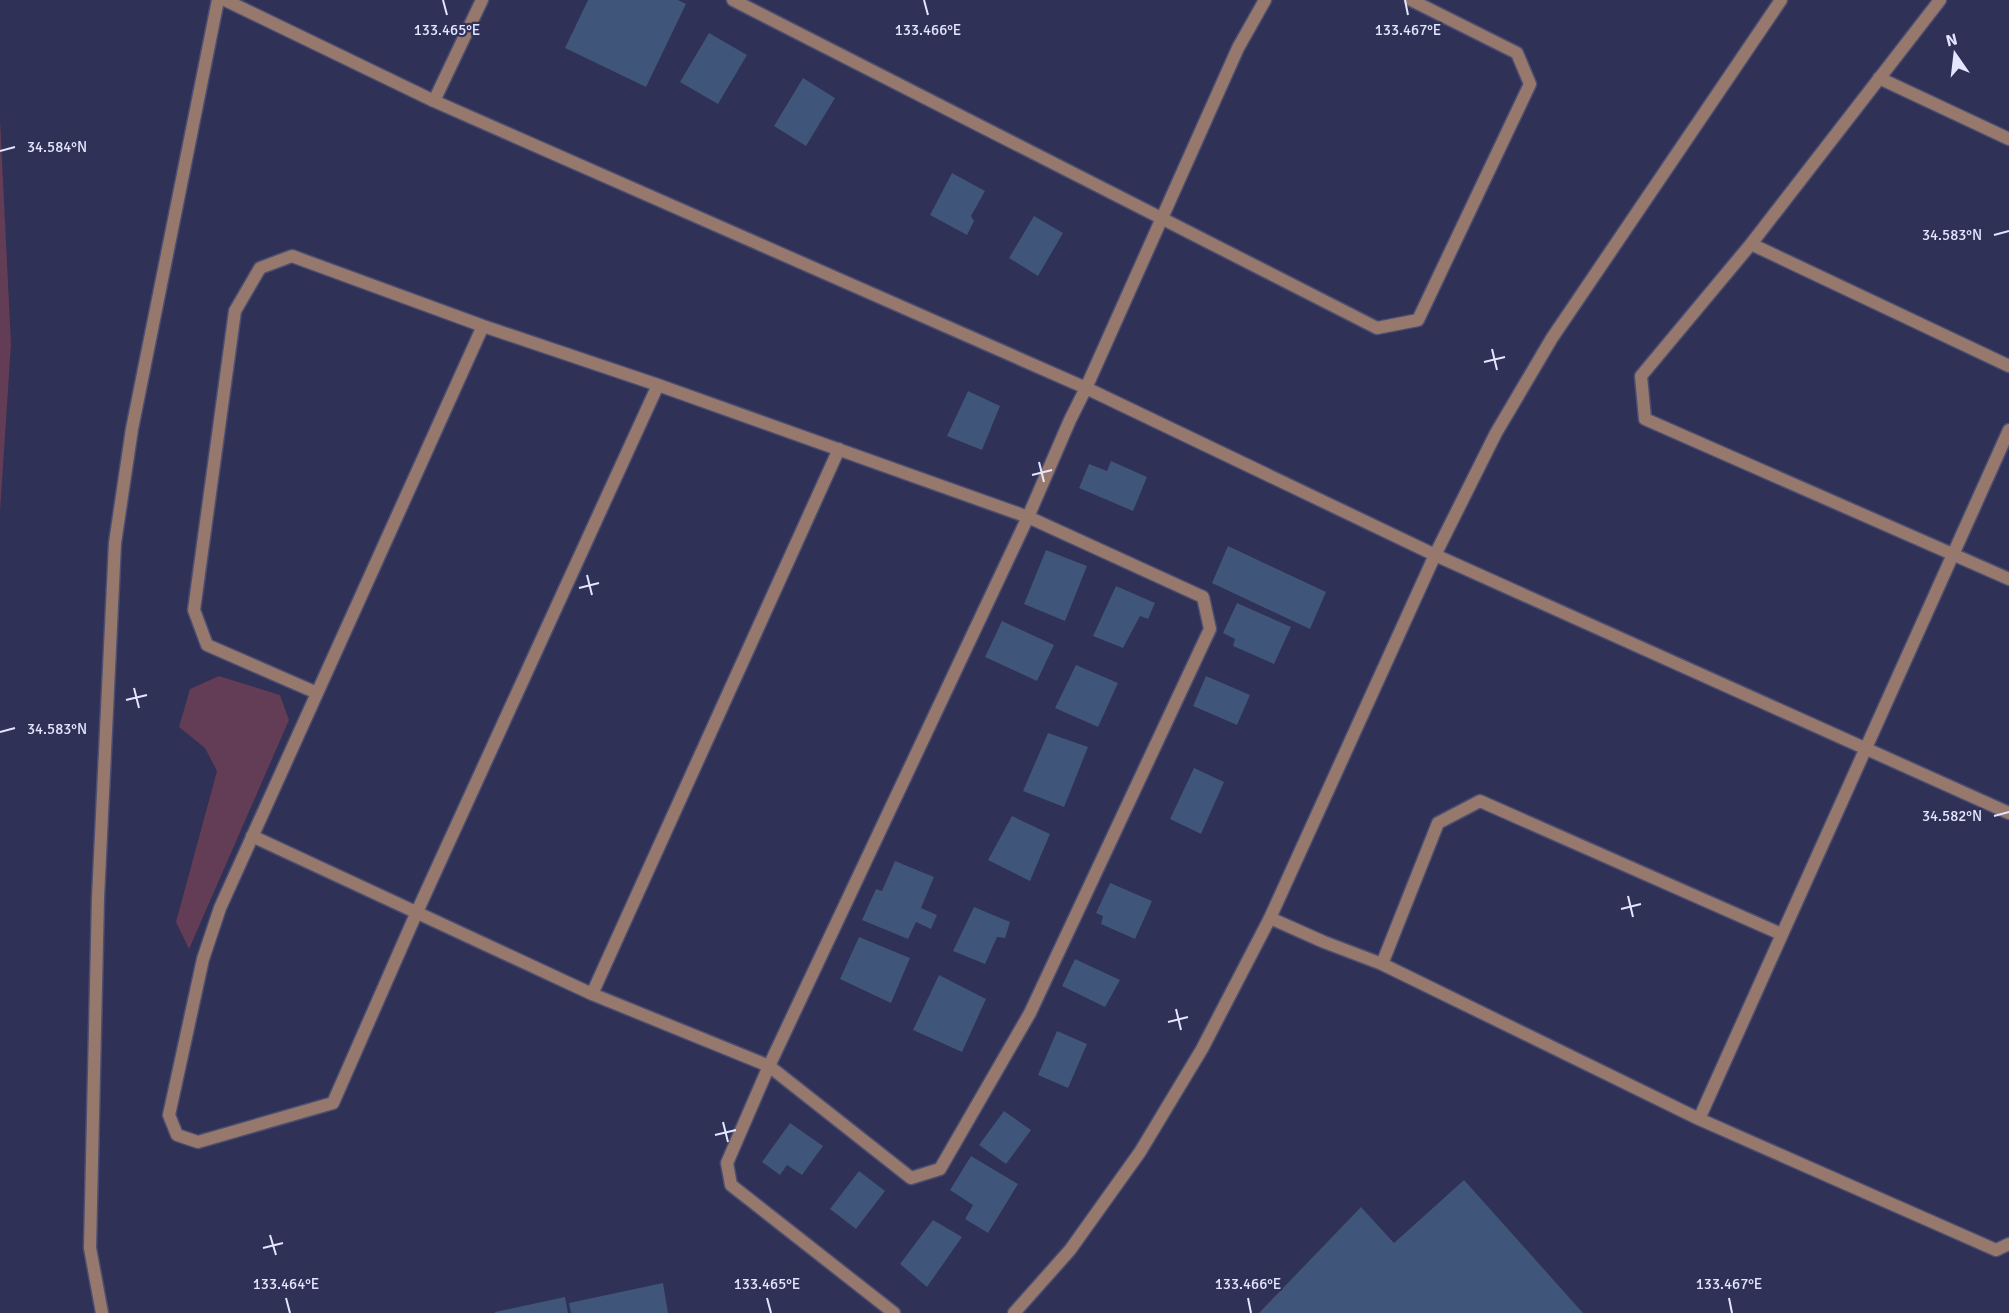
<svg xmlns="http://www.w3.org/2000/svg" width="2009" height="1313" font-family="Signika,sans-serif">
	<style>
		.green { fill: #633c56 }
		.building { fill: #3f5579 }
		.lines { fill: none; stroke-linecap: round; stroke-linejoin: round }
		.minor-casing { stroke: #4c4e71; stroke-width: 15 }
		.tertiary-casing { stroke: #4c4e71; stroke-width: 15 }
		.minor { stroke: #96786d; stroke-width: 12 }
		.tertiary { stroke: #96786d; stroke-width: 12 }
		.ticks { fill: none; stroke: #e3e6fe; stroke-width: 2 }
		.ticks-label { font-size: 15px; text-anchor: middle; fill: #e3e6fe; stroke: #2f3156; stroke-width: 4.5; stroke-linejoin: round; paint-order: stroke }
	</style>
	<rect width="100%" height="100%" fill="#2f3156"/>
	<path class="green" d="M0,119L11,344L0,512Z
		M219,676L280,695L289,720L189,949L176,922L217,771L205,748L179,727L190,689Z"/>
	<path class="building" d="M588,0H678L686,4L646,87L565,48Z
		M709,33L747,55L718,104L680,82Z
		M803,78L835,98L806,146L774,126Z
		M952,173L985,191L971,216L974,221L967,235L930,215Z
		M1034,216L1063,233L1038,276L1009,258Z
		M968,391L1000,406L982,450L947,436Z
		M1111,461L1147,477L1133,511L1079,488L1089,464L1107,471Z
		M1228,546L1326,592L1310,629L1212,583Z
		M1046,550L1087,566L1065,621L1024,604Z
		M1116,586L1155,603L1148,619L1140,616L1123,648L1093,636Z
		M1237,603L1291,627L1274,664L1233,646L1235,639L1223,633Z
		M1002,621L1054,645L1037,681L985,657Z
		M1076,665L1118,683L1098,727L1055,708Z
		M1206,676L1250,695L1237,725L1193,706Z
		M1048,733L1088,747L1064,807L1023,791Z
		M1194,768L1224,782L1201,834L1170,819Z
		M1012,816L1050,834L1030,881L988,860Z
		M895,861L934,877L921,908L937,915L931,929L916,922L908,939L862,920L876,889L882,891Z
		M1110,883L1152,901L1135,939L1101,924L1103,916L1096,913Z
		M974,907L1010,922L1005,938L997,937L985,964L953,951Z
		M859,937L910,958L891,1003L840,979Z
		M1075,959L1120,980L1105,1007L1062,986Z
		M939,975L986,999L962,1052L913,1030Z
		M1057,1031L1087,1044L1068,1088L1038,1075Z
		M1004,1111L1031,1130L1006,1164L979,1145Z
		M790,1123L823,1146L802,1175L787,1165L780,1175L762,1162Z
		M971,1156L1018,1184L988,1233L965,1219L973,1205L950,1190Z
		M859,1171L885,1191L856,1229L830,1209Z
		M1464,1180L1583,1313H1259L1361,1207L1394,1243Z
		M933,1220L962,1237L927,1287L900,1264Z
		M663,1283L668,1313H571L569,1303Z
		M565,1297L568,1313H495V1312Z"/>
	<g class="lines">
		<g class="minor-casing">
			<path id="minor" d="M733,0L1377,328L1418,320L1530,84L1517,53L1411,0
				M1940,0L1751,244L1641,376L1645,419L2009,579
				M1879,78L2009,139
				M1751,244L2009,366
				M483,326L220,908L203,959L169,1115L177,1135L198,1142L333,1103L416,914L658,385
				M1435,555L2009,813
				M252,836L592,994L769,1066L911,1178L940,1169L1030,1013L1210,629L1203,597L1028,517L658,385L483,326L292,256L260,268L235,311L194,610L207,645L317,693
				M1270,918L1324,942L1382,964L1699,1119L1996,1250L2009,1244
				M1382,964L1438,823L1480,801L1781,934
				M592,994L839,449
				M1699,1119L2009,430
				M102,1313L90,1248L98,898L115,543L132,429L218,0"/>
		</g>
		<g class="tertiary-casing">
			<path id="tertiary" d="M225,0L434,101L1086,388L1435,555
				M434,101L482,0
				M894,1313L731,1185L727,1163L769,1066L1028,517L1070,420L1086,388L1238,48L1265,0
				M1014,1313L1070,1250L1140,1152L1202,1049L1270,918L1435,555L1496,433L1552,338L1781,0"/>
		</g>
		<use href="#minor" class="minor"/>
		<use href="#tertiary" class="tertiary"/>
	</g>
	<path class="ticks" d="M443,0L447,15M924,0L928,15M1405,0L1408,15M0,151L15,147M1994,235L2009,231M1492,349L1497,370M1484,362L1505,357M1039,462L1044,482M1032,475L1052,470M587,575L592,595M579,588L599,583M134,688L139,708M126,700L147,695M0,732L15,728M1994,816L2009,812M1628,896L1633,917M1621,909L1641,904M1176,1009L1181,1030M1168,1022L1188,1017M723,1122L728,1142M715,1135L736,1130M270,1235L276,1255M263,1248L283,1243M286,1298L290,1313M767,1298L771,1313M1248,1298L1251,1313M1729,1298L1732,1313"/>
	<g class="ticks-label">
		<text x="447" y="35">133.465°E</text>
		<text x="928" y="35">133.466°E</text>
		<text x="1408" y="35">133.467°E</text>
		<text x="57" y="152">34.584°N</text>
		<text x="1952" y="240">34.583°N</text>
		<text x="57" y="734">34.583°N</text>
		<text x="1952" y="821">34.582°N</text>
		<text x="286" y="1289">133.464°E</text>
		<text x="767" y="1289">133.465°E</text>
		<text x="1248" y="1289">133.466°E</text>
		<text x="1729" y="1289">133.467°E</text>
	</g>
	<g transform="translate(1955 54) rotate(346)" stroke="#2f3156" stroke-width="4.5" paint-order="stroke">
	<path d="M0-4.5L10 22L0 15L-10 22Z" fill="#e3e6fe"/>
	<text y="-9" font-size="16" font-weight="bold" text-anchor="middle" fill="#e3e6fe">N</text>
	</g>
</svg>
